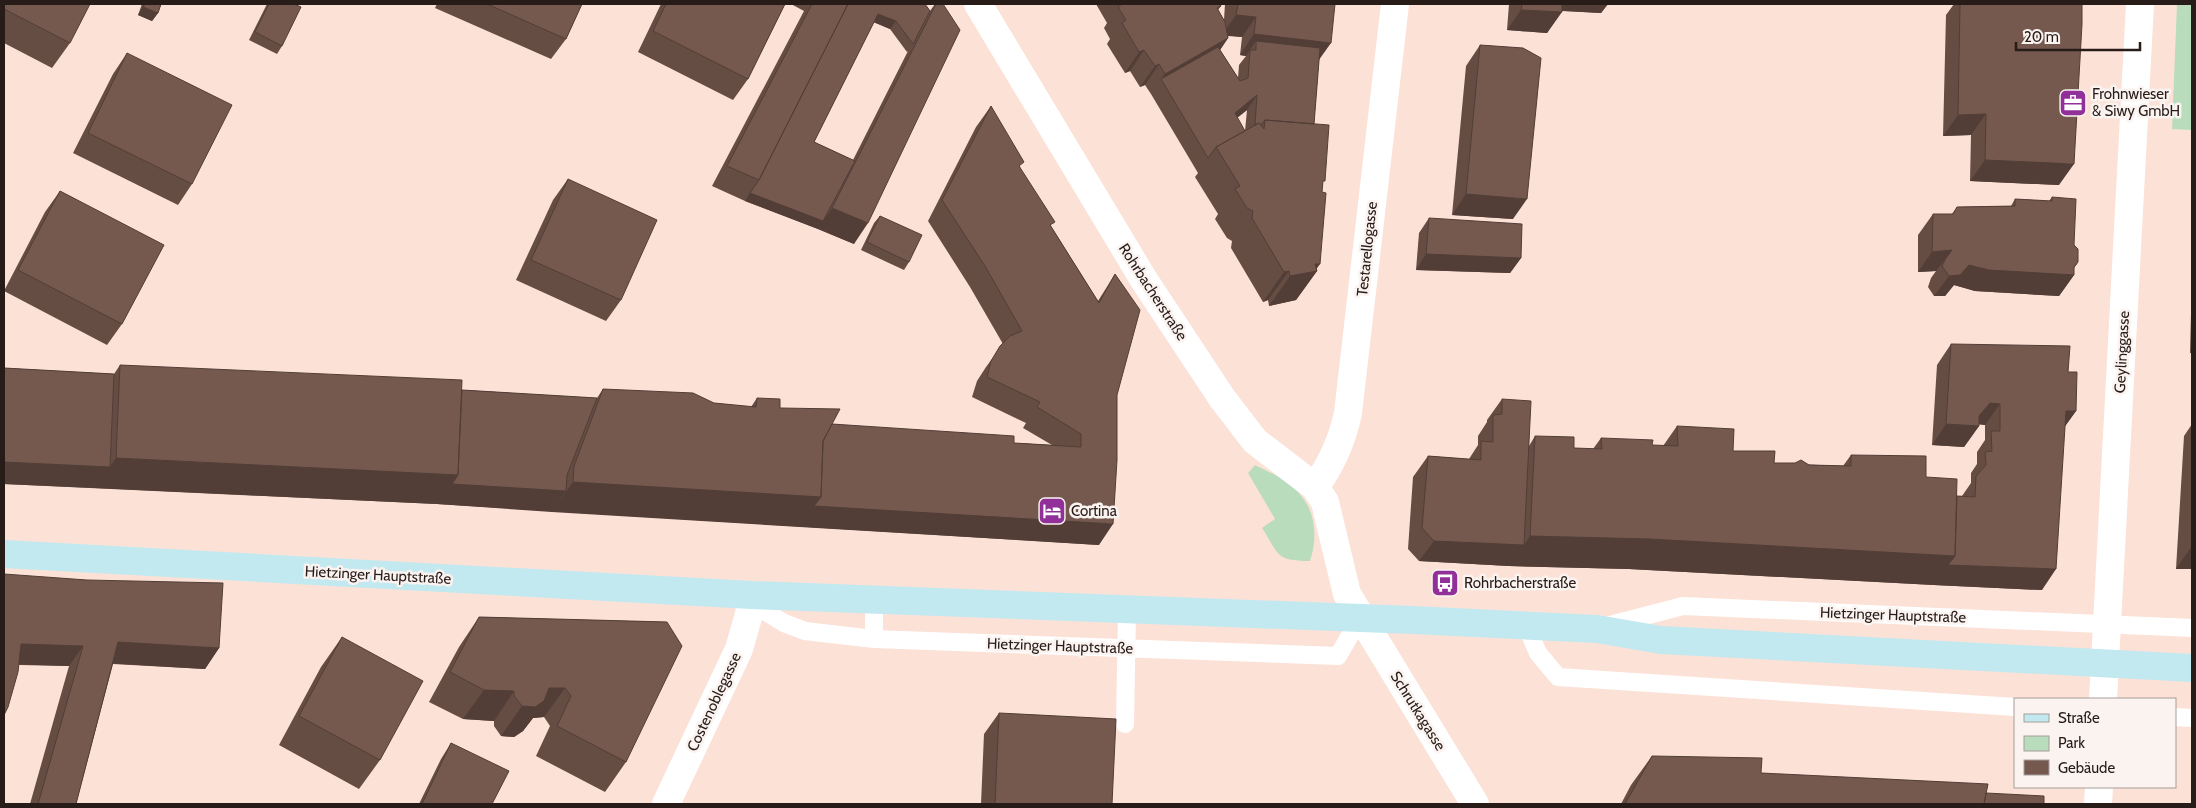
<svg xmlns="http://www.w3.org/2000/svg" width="2196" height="808" font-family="Cabin,sans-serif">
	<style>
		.green { fill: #b9ddbc }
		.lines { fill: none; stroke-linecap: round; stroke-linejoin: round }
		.service { stroke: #fff; stroke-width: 18 }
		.minor { stroke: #fff; stroke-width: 28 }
		.tertiary { stroke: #fff; stroke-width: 28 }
		.secondary { stroke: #c2e9f0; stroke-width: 28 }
		.wall { fill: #654d44; fill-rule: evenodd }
		.shaded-wall { fill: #523e37 }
		.building { fill: #75594f; stroke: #523e37 }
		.labels { text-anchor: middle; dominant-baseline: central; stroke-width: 5; stroke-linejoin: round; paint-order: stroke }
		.poi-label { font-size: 15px; fill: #281c18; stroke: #faf3f0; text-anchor: start }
		.street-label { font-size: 15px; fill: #281c18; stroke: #faf3f0 }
	</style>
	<rect width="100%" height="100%" fill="#fce1d7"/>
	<path class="green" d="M2177,4H2192V130L2172,129Z
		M1255,465C1269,472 1288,480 1298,492C1316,511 1318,537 1310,561C1275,560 1280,556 1262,528L1275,519L1248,473Z"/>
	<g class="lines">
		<path class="service" d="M752,595L766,612L784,623L805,631L874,639L1338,656L1360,618
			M1526,625L1538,653L1558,677L2015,707
			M1606,626L1683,606L2192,628
			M874,639V601
			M2175,717L2192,718
			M1125,724L1127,610"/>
		<path class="minor" d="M2103,699L2140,4
			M666,804L739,649L749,614L752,595
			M2098,804L2099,787"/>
		<path class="tertiary" d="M978,4L1144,280L1222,398L1255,441L1315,487L1325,502L1347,594L1475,804
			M1315,487C1332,464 1342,441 1348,413L1395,4"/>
		<path class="secondary" d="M4,554L752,595L1413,620L1597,629L1661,640L2192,668"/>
	</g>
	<path class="wall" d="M4,4L70,43L52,68L4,43Z
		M142,4H161L158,13L152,21L138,15Z
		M267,4H294L282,46L277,54L249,40Z
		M437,4H582L566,39L551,59L435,8Z
		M661,4H785L748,79L733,100L638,52Z
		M791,4H925L930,11L935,4H943L854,244L818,229L745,201L712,186L804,11ZM874,22L890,29L907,52L908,51L853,160L814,142Z
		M1096,4H1220L1221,6L1218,10L1224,20L1225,4H1335L1319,60L1314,124L1322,185L1317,269V271L1296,300L1269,306L1268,300L1263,302L1231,248L1232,241L1227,238L1215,219L1218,214L1195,177L1198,173L1151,94L1145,85L1140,87L1130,71L1125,73L1107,44L1110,39L1104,28L1107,23ZM1228,36L1242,37L1240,55L1246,56L1239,65L1238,78L1220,50L1228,38ZM1247,110L1245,131L1237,118Z
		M1509,4H1608L1601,13L1562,11L1547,33L1507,30Z
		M1954,4H2082L2059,185L1970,181L1971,135L1943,136L1946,15Z
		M1480,45L1513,219L1452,215L1466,66Z
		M127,53L192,184L178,205L73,153L113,74Z
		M991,106L1020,167L1051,226L1098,301L1115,274L1117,395L1099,545L437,504L4,484V368L114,374L120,365L462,390L597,398L603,389L714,403L751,407L757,398L780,408L832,424L1014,443L1052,445L1023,428L1026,423L972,397L977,381L986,367L1003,344L970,287L928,221L976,127Z
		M568,179L621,300L606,321L516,280L553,200Z
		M60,191L122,324L107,345L4,291L45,212Z
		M2052,197L2074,245L2078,262L2074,268V275L2059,296L1975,291L1954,285L1945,296H1934L1928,287L1931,278L1936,271L1918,272V235L1933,214H1952L1957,207L2011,206L2015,199L2049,201Z
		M880,216L909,262L904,270L861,250L874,223Z
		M1429,218L1521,258L1510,273L1416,270L1419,233Z
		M2192,275V353H2190Z
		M1951,344L2068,372L2076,411L2065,426L2042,590L1934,585L1629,569L1509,566L1419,561L1408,549L1413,477L1428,456L1469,459L1478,445V436L1487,422V420L1502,399L1529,446L1535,436L1574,448L1593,449L1601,438L1652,445L1663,446L1677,426L1733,451L1774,463L1843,466L1851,455L1926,477L1957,496H1962L1971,483V473L1977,464V452L1985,440V425L1979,424V426L1964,447L1932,445L1937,365Z
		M2192,424V569H2176L2184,436Z
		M4,574L219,648L205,669L113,664L76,804H30L69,666L19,665Z
		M479,617L667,622L626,762L605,792L536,756L550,726L544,717L533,718L523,731L514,737L501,736L494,726V721L463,719L429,702L459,647Z
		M342,637L380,760L359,789L279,745L321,667Z
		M999,713L1112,804H981L984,734Z
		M451,743L492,804H419L441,759Z
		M1652,756L1761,773L1986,793L2044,804H1621L1631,785Z"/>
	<path class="shaded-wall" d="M1553,4H1608L1601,13L1548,10Z
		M143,7L158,13L152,21L138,15Z
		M1521,10L1562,12L1547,33L1507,30Z
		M878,14L896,21L890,29L873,22Z
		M1236,15L1256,17L1242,37L1222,35Z
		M1254,34L1331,43L1316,64L1256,50V41L1246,56L1240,55Z
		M1228,38L1214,59L1161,79L1165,74Z
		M1144,50L1130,71L1125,73L1139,52Z
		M1159,64L1145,85L1140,87L1155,66Z
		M1257,95L1247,110L1224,128L1235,113Z
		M1986,114L1971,135L1943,136L1958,115Z
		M1985,160L2074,164L2059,185L1970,181Z
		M750,193L823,221L832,208L868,223L854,244L818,229L745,201Z
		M1466,194L1527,199L1513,219L1452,215Z
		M1952,250L1946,258L1936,271L1918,272L1932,252Z
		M1426,254L1521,258L1510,273L1416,270Z
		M2078,262L2069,275H2074L2059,296L1975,291L1954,285L1945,296H1934L1949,276L1969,265Z
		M1315,264H1320L1315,271H1317L1296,300L1269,306L1290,276Z
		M1289,271L1268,300L1263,302L1284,272Z
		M1990,403L2000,404L1985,425L1976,424L1979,426L1964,447L1932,445L1946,424L1979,416Z
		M2066,411H2076L2061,432Z
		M116,458L458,475L566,491L552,512L437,504L450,486L437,504L95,488Z
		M4,462L110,467L95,488L4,484Z
		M573,482L821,497L1113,524L1099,545L552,512Z
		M1530,536L1650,539L1955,556L2056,569L2042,590L1934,585L1629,569L1509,566Z
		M1434,541L1524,545L1509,566L1419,561Z
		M2192,546V569H2176Z
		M118,642L219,648L205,669L104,663Z
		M21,644L83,646L69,666L6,664Z
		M549,688H565L544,717L533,718L523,731L514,737L501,736L522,706Z
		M484,690L514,691L494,721L463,719Z"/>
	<path class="building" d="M4,4H90L70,43L4,9Z
		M145,4H161L158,13L143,7Z
		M269,4H294L301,7L282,46L255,32Z
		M487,4H582L566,39Z
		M666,4H785L748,79L653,31Z
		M812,4H848L759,180L727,166Z
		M848,4H925L930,11L913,44L896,21L878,14L814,142L855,161L823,221L750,193L759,180Z
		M936,4H943L960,30L868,223L832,208Z
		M1122,4H1220L1221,6L1217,8L1225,22L1228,38L1165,74L1159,64L1155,66L1144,50L1139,52L1122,23L1126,20L1118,7Z
		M1238,4H1335L1331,43L1254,34L1256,17L1236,15Z
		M1522,4H1562V12L1521,10Z
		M1960,4H2082V24L2074,164L1985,160L1986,114L1958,115Z
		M1256,41L1320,48L1314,124L1265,120L1261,125L1259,123L1255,125L1257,95L1235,113L1245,131L1216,147L1208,158L1161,79L1218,47L1240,81L1248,78L1250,50H1256Z
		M1480,45L1523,48L1541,58L1527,199L1466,194Z
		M127,53L232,105L192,184L88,133Z
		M991,106L1024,162L1019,166L1055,222L1050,225L1099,303L1115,274L1140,310L1117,395V460L1113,524L814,506L821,497L823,441L832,424L1014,436V443L1081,447V434L1037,407L1040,402L987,377L991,361L1000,346L1010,336L1022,331L985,266L942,200Z
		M1265,120L1329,125L1325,181H1323L1322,192L1326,193L1320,264H1315L1317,271L1290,276L1289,271L1284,272L1252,218L1253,211L1247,208L1235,189L1240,186L1216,147L1259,123L1264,129Z
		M568,179L657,220L621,300L531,260Z
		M60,191L164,245L122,324L18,270Z
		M2052,197L2076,199L2074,245L2078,249V262L2074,267V275L1989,270L1969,265L1960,275L1949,276L1942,266L1946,258L1952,250L1932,252L1933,214H1953L1957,207L2015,206V199L2052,201Z
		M880,216L922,235L909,262L867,242Z
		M1429,218L1522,224L1521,258L1426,254Z
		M1951,344L2070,346L2068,372H2077L2076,411H2066L2056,569L1948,565L1955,556L1957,496L1975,497L1976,476L1986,465L1985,452L1992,451L1991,431H2000V404L1990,403L1979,416V426L1946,424Z
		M120,365L462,380L458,475L116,458Z
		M4,368L114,374L110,467L4,462Z
		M603,389L693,393L714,403L756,407L757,398L780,399V408L840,409L823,441L821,497L573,482L574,466Z
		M462,390L597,398L567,475L566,491L452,484L458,475Z
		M1502,399L1531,401L1524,545L1434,541L1422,528L1428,456L1481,460V441L1493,442V415L1502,414Z
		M1677,426L1734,429L1733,451H1775L1774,463H1795L1801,460L1809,465L1851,466V455L1926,456V477L1957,479L1955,556L1650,539L1530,536L1535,436L1574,437V448L1602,449L1601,438L1653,440L1652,445L1678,446Z
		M4,574L87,580L223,583L219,648L118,642L76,804H38L83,646L21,644L18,672L8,707L4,715Z
		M479,617L667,622L682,646L626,762L557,726L571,696L565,688H549L544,701L535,707L522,706L514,696V691L484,690L450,672Z
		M342,637L423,681L380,760L299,716Z
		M999,713L1116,719L1112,804H995Z
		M451,743L509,771L492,804H422Z
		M1652,756L1762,758L1761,773L1988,784L1984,804H1625Z
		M1986,793L2044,796V804H1984Z"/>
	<defs>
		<g id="office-square" transform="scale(1.4375)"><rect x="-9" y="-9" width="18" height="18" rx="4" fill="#903098" stroke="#faf3f0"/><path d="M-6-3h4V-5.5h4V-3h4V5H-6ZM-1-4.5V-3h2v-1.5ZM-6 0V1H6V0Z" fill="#fff"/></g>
		<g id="hotel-square" transform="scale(1.4375)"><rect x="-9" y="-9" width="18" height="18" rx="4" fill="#903098" stroke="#faf3f0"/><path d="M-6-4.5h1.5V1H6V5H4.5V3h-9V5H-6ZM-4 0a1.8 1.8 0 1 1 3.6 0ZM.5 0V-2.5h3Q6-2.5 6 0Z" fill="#fff"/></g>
		<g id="bus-square" transform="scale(1.4375)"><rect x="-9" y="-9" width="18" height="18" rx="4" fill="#903098" stroke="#faf3f0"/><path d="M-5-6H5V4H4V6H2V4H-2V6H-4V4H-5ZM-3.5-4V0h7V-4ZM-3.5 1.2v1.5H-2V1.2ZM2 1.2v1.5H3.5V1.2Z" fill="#fff"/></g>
	</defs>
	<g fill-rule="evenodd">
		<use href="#office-square" x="2073" y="103"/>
		<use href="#hotel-square" x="1052" y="511"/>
		<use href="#bus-square" x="1445" y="583"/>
	</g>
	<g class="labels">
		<g class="poi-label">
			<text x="2092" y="94">Frohnwieser<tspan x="2092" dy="17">&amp; Siwy GmbH</tspan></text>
			<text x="1071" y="511">Cortina</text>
			<text x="1464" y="583">Rohrbacherstraße</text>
		</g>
		<g class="street-label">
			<text transform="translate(1367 249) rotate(-84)">Testarellogasse</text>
			<text transform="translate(1153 292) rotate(57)">Rohrbacherstraße</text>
			<text transform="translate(2122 352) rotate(-87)">Geylinggasse</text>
			<text transform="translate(378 575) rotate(3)">Hietzinger Hauptstraße</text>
			<text transform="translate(1893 615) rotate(2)">Hietzinger Hauptstraße</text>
			<text transform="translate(1060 646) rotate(2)">Hietzinger Hauptstraße</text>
			<text transform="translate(714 702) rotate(-65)">Costenoblegasse</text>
			<text transform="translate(1418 711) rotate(58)">Schrutkagasse</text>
		</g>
	</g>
	<rect width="2196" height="808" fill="none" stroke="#281c18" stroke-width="10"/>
	<rect x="2014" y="698" width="162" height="90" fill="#faf3f0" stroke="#a69d9a"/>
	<rect x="2024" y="714" width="25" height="8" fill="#c2e9f0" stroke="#a69d9a"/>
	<text x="2058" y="723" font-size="15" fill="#281c18">Straße</text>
	<rect x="2024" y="736" width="25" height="15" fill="#b9ddbc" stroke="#a69d9a"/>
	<text x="2058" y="748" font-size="15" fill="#281c18">Park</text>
	<rect x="2024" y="760" width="25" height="15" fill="#75594f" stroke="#a69d9a"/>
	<text x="2058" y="773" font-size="15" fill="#281c18">Gebäude</text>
	<path d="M2016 42v8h124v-8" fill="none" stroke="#281c18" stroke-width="2.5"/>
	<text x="2024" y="42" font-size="15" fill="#281c18" stroke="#faf3f0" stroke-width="4" paint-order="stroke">20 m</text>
</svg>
